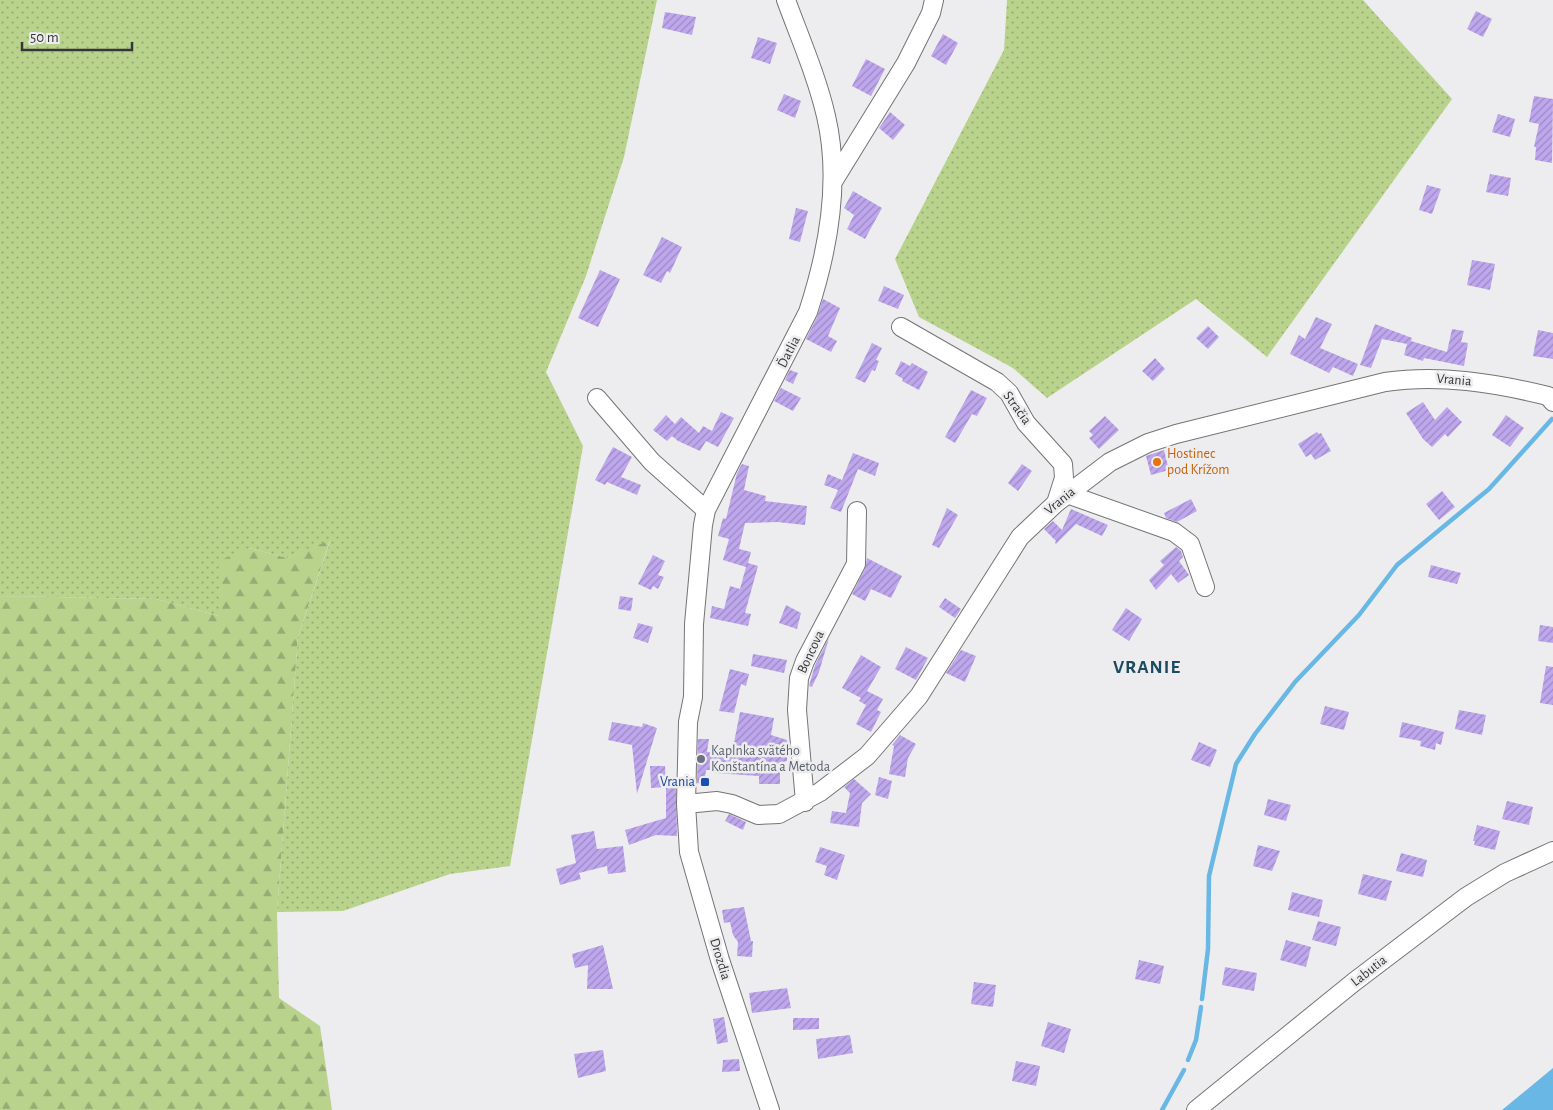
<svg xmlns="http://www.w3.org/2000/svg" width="1553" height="1110" font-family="'Alegreya Sans',sans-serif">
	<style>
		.grass { fill: url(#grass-dots) }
		.forest { fill: url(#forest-firs) }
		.water { fill: #68b7e5 }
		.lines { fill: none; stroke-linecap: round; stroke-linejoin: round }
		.stream { stroke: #68b7e5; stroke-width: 4.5 }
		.building { fill: url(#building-hatch) }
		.minor-casing { stroke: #747475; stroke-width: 20 }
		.minor { stroke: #fff; stroke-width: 18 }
		.food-dot { fill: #e8710a; stroke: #ededef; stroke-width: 2 }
		.worship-dot { fill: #6b7280; stroke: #ededef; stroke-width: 2 }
		.transit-dot { fill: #1a4fb4; stroke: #ededef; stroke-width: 2 }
		.labels { text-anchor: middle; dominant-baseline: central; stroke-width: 5; stroke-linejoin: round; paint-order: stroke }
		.street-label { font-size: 14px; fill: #363636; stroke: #ededef }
		.food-label { font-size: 14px; fill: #c56008; stroke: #ededef; text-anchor: start }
		.worship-label { font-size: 14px; fill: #5b616d; stroke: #ededef; text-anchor: start }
		.transit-label { font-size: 14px; fill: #164399; stroke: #ededef; text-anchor: end }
		.district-label { font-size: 19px; font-weight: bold; letter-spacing: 1px; fill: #1c4b5f; stroke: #ededef }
	</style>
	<defs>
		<pattern id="grass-dots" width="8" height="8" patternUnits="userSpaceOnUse" patternTransform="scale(1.25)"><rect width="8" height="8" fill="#b9d38d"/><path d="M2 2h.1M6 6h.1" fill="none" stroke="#97ac74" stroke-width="1.8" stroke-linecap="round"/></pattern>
		<pattern id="forest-firs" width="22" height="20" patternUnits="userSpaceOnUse" patternTransform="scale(1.25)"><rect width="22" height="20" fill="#b9d38d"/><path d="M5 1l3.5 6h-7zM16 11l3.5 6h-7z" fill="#97ac74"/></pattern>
		<pattern id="building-hatch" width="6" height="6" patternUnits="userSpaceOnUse" patternTransform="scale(1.25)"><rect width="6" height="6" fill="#bfa7ee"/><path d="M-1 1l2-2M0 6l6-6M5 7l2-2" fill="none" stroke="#9c89c2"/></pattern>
	</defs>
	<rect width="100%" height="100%" fill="#ededef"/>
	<path class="grass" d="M0,0H657L624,157L586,276L546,372L583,446L510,866L450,874L343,911L277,912L298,637L330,541L287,558L249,548L219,616L156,599L0,596Z
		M1007,0H1363L1452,99L1267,357L1196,299L1047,398L1013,368L919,317L895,259L1004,50Z"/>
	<path class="forest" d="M330,540L298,637L277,912L279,998L320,1026L332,1110H0V596L156,599L219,616L221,560L249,548L287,558Z"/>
	<path class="water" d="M1553,1068V1110H1502Z"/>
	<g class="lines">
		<path class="stream" d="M1202,999L1208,949L1209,876L1236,764L1255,734L1295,682L1359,615L1397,565L1489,489L1552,419
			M1188,1060L1196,1040L1201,1007
			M1162,1110L1184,1070"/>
	</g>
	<path class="building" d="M1476,11L1492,19L1483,37L1467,29Z
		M665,12L696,17L692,35L662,28Z
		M943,34L958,43L946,65L931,56Z
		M758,37L777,43L770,64L751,58Z
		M866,59L885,69L871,96L852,86Z
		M784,94L801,101L795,118L777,110Z
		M1534,96L1553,99L1552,163L1535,160L1536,147H1534L1539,124L1529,122Z
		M890,112L905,125L893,140L879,128Z
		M1498,114L1515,119L1510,137L1492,132Z
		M1490,174L1511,178L1508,196L1486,192Z
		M1427,185L1441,189L1432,214L1419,210Z
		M853,191L882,208L865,239L847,229L854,215L844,208Z
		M796,208L808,211L800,242L789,239Z
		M662,237L682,247L670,273L667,271L661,283L643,275Z
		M1472,260L1495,264L1490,290L1467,285Z
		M600,270L620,279L598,327L578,318Z
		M884,286L904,295L898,309L878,301Z
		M823,299L840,308L828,336L837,341L831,352L806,339L817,317Z
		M1316,317L1332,324L1320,348L1358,364L1353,376L1333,367L1329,373L1290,354L1299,335L1305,339Z
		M1375,324L1412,338L1411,341L1447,352L1452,329L1464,331L1461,342L1468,343L1464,366L1424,358L1423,361L1404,355L1407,344L1382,339L1371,368L1360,365Z
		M1208,326L1219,337L1208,349L1196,338Z
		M1538,330L1553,333V359L1533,356Z
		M872,343L882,348L876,360L879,361L875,371L872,370L865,383L855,378Z
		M1155,358L1165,369L1153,381L1142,371Z
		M901,361L910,366L912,363L928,372L919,390L902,381L903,379L895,374Z
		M790,370L798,373L793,384L785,380Z
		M781,388L801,398L793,411L774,401Z
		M971,390L987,398L977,416L972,414L955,443L945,437Z
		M1423,402L1435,420L1447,407L1462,422L1448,437L1445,434L1432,447L1423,439L1406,413Z
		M721,412L734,418L718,447L706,441L700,451L678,441L672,436L667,441L653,430L666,415L675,424L681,417L699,433L703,426L712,431Z
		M1506,415L1524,428L1510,447L1492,435Z
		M1105,416L1119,430L1099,449L1089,438L1093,435L1089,431Z
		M1317,432L1319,434L1321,433L1331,451L1315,460L1311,454L1306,457L1298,444Z
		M613,447L632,457L621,477L641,485L637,495L607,482L605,485L595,480Z
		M1164,450L1169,470L1151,475L1146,456Z
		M853,453L879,463L875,476L858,469L841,512L830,508L838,490L824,485L828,474L842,480Z
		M742,464L749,466L744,490L766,496L765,501L807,506L805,525L777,522L745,523L739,549L751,552L748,563L758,566L745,613L751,614L748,626L710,618L712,606L724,609L730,586L740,589L746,567L723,560L729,539L718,536L723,518L726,519L737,473Z
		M1022,464L1032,471L1018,491L1008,483Z
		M1442,491L1455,507L1439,520L1426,504Z
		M1191,499L1197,511L1177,522L1166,518L1164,513Z
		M947,508L958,515L939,548L932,545Z
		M1071,509L1108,525L1102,536L1076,524L1056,544L1055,543L1056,541L1044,529L1053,521L1062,530Z
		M1176,547L1181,551L1183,557L1179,561L1189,575L1178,583L1171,574L1156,590L1149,580L1164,565L1160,561Z
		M653,555L665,561L658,575L664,577L658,589L653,586L651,590L638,584Z
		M867,558L902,576L891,598L871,589L865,601L852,594L865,569Z
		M1431,565L1461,573L1457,584L1428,577Z
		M620,596L633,598L631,611L618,609Z
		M945,598L961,609L955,618L939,607Z
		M786,605L801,613L797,629L779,623Z
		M1126,608L1142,619L1129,641L1112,630Z
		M638,623L653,627L648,643L633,638Z
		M1540,625L1553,627V643L1538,641Z
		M829,638L819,672L812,687L809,686L815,665Z
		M906,647L928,658L916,680L895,669Z
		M961,650L976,656L965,682L946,673Z
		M753,654L787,660L784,673L751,666Z
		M861,655L881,667L867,691L883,699L877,710L881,712L871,732L856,724L866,705L859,701L861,698L842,688Z
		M1546,666L1553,667V705L1540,703Z
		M730,669L749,674L746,686L741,684L734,713L719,711Z
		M1325,706L1349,712L1344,730L1320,724Z
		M1459,710L1486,715L1482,735L1455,729Z
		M740,712L774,718L771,735L787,740V761L780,763V784H759V776L714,773V770H706L704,784L697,783L698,739H709L707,752L732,753Z
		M612,722L642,727L643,723L657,728L637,794L632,745L608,740Z
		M1402,722L1444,732L1441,745L1436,743L1435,750L1420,746L1421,741L1399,737Z
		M900,735L916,744L908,758L905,777L889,774L894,746L892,745Z
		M1199,742L1217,750L1210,767L1191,760Z
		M650,766H665L666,787L651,788Z
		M879,777L892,781L888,799L875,795Z
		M666,778H676L677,836L656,835L629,845L625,830L666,818Z
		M854,779L871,794L862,803L859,827L830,823L832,811L846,813L850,793L844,787Z
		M1268,799L1291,805L1286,821L1264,815Z
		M1507,801L1533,807L1529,825L1502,819Z
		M729,814L746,822L743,830L725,821Z
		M1477,825L1500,831L1495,850L1474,845L1475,841H1473Z
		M594,831L597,849L623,846L626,872L608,874L607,866L579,873L581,879L560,885L556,869L576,863L571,835Z
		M1258,845L1280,851L1272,871L1253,866Z
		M820,847L845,855L837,880L824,875L827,866L815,862Z
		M1401,853L1427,860L1423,877L1396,871Z
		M1363,874L1392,881L1386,901L1358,894Z
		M1292,892L1323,900L1319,917L1288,910Z
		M744,907L751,941H753L752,957L737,956L738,942L733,935L730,922L724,923L722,910Z
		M1318,921L1341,927L1336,946L1312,940Z
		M1286,940L1311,947L1306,967L1280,960Z
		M603,945L613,989H587L588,965L575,968L572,954Z
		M1139,960L1164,966L1160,984L1135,979Z
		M1225,967L1257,973L1254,991L1222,985Z
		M974,982L996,985L993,1007L971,1004Z
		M787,988L791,1008L752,1013L749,993Z
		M724,1017L728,1042L717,1044L713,1019Z
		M793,1018H819V1029L793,1030Z
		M1048,1022L1071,1029L1064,1053L1041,1046Z
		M850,1035L853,1053L818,1059L816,1039Z
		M603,1050L606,1071L578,1078L574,1054Z
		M739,1059L740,1071L722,1072L723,1060Z
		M1016,1061L1040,1066L1036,1086L1012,1081Z"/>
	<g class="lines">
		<g class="minor-casing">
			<path id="minor" d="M834,180L906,63L931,13L934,0
				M901,327L997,382L1009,393L1026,423L1063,464L1064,478L1056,503
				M597,398L652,462L706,510
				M1067,494L1174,532L1190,544L1205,587
				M805,802L797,710L799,678L805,661L856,564L857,511
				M686,804L717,801L732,804L758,815L779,814L820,792L867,756L919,696L1020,537L1056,503L1110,462L1148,443L1176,434L1385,382C1440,374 1495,383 1548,396L1553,402
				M770,1110L720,960L689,852L686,804L688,722L693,697L694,624L703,525L706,510L808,312C828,251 841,180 826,116C817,77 800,38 786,0
				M1196,1110L1354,982L1466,897L1505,873L1553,851"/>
		</g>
		<use href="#minor" class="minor"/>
	</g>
	<circle class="food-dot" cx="1157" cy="462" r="5"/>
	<circle class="worship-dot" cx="701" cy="759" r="5"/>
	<rect class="transit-dot" x="700" y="777" width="10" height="10" rx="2.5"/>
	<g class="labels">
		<g class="street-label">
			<text transform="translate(789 352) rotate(-63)">Ďatlia</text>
			<text transform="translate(1454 380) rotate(5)">Vrania</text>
			<text transform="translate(1017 408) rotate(54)">Stračia</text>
			<text transform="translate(1060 501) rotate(-39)">Vrania</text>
			<text transform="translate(811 652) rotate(-65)">Boncova</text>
			<text transform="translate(720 959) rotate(73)">Drozdia</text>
			<text transform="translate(1369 971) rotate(-38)">Labutia</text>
		</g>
		<g class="food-label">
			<text x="1167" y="454">Hostinec<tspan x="1167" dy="16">pod Krížom</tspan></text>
		</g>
		<g class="worship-label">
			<text x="711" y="751">Kaplnka svätého<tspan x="711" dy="16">Konštantína a Metoda</tspan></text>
		</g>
		<g class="transit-label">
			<text x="695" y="782">Vrania</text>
		</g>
		<g class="district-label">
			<text x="1147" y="667">VRANIE</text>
		</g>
	</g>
	<path d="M22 42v8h110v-8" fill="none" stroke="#363636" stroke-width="2.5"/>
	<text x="30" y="42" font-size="15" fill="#363636" stroke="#ededef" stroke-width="4" paint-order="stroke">50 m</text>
</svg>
